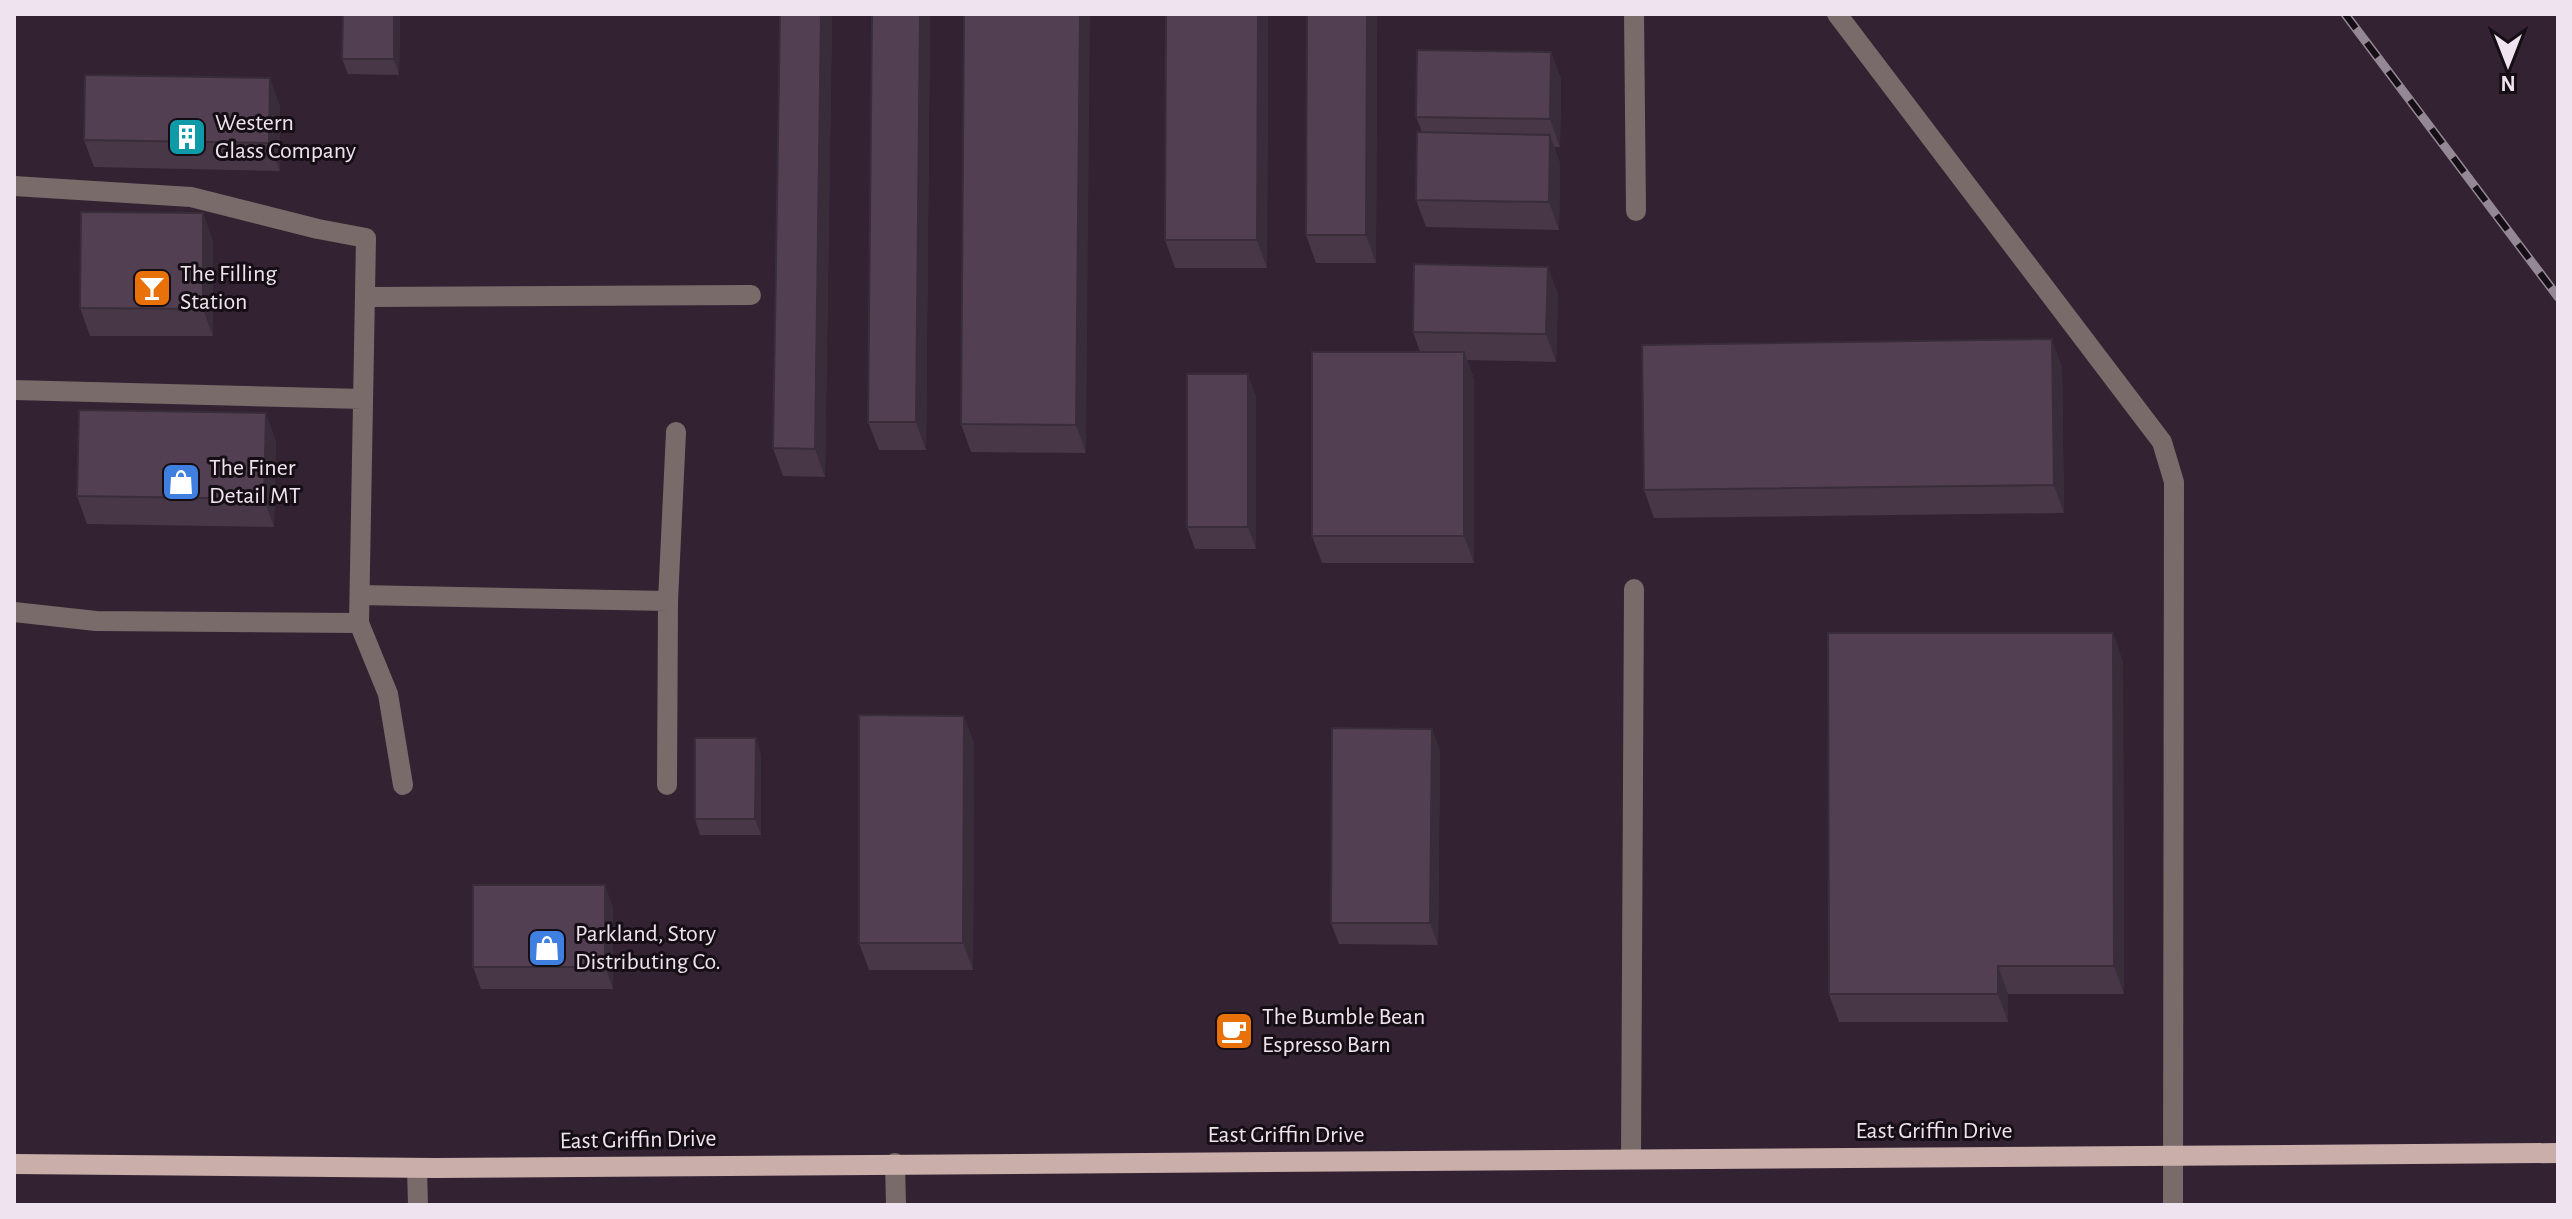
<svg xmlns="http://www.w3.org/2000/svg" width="2572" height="1219" font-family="'Alegreya Sans',sans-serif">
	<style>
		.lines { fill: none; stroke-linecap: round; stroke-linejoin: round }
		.minor { stroke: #786b69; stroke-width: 20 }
		.major { stroke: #c9aeaa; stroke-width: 20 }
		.rail-casing { stroke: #958895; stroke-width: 9 }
		.rail { stroke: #150e15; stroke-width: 6; stroke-dasharray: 18; stroke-linecap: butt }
		.wall { fill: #473747 }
		.shaded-wall { fill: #392d39 }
		.building { fill: #524052; stroke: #392d39; stroke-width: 2 }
		.labels { text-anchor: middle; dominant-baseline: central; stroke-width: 6; stroke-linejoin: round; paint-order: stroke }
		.poi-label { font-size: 24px; fill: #eee3ee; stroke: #150e15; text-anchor: start }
		.street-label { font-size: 24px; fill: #eee3ee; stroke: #150e15 }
	</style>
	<rect width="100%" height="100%" fill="#322232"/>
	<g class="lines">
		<path class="minor" d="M1634,14L1636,211
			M1837,14L2162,442L2174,482L2173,1205
			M14,186L191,197L318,229L366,238L359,623L96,621L14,612
			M367,297L751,295
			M14,390L363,399
			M360,595L668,601L676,432
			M359,623L388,694L403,785
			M667,785L668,601
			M1631,1159L1634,589
			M895,1163L896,1205
			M417,1168L418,1205"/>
		<path class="major" d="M14,1164L435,1168L2558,1153"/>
		<g class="rail-casing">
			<path id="rail" d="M2345,14L2558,297"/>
		</g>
		<use href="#rail" class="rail"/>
	</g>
	<path class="wall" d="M343,14H400L399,75L348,74L342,59Z
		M780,14H832L825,477L783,476L773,448Z
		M872,14H930L926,450H879L868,422Z
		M964,14L1086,453L971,452L961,424Z
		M1166,14H1268L1267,268H1175L1165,240Z
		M1307,14H1377L1376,263H1316L1306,235Z
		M1551,52L1561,79L1560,147H1554L1560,163L1559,230L1426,227L1416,200L1422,132L1416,117Z
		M280,106V171L94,167L84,140Z
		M203,213L213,241V336H90L80,308Z
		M1548,267L1558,295L1556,362L1467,360L1474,379V563H1322L1312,536L1420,352L1413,332Z
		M2062,367L2064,513L1654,518L1644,490Z
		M1256,396V549H1195L1187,527Z
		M276,441L274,527L87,524L77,496Z
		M2123,661L2124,994H2008V1022H1839L1829,994Z
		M1432,729L1440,751L1438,945L1339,944L1331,923Z
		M974,743L973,970H869L859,943Z
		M761,754V835H700L695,819Z
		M613,907V989H481L473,967Z"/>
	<path class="shaded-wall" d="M394,14H400L399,75L394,59Z
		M821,14H832L825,477L815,449Z
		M920,14H930L926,450L916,422Z
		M1080,14H1090L1086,453L1076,425Z
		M1258,14H1268L1267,268L1257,240Z
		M1367,14H1377L1376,263L1366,235Z
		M1551,52L1561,79L1560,147L1550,119Z
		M270,78L280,106V171L269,143Z
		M1550,135L1560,163L1559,230L1549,202Z
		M203,213L213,241V336L203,309Z
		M1548,267L1558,295L1556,362L1546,334Z
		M2052,339L2062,367L2064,513L2054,485Z
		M1464,352L1474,379V563L1464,536Z
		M1248,374L1256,396V549L1248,527Z
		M266,413L276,441L274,527L264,499Z
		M2113,633L2123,661L2124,994L2114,966Z
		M964,716L974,743L973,970L963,943Z
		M1432,729L1440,751L1438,945L1430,923Z
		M756,738L761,754V835L755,819Z
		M605,885L613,907V989L605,967Z
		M1998,966L2008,994V1022L1998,994Z"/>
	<path class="building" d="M343,14H394V59H342Z
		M780,14H821L815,449L773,448Z
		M872,14H920L916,422H868Z
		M964,14H1080L1076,425L961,424Z
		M1166,14H1258L1257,240H1165Z
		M1307,14H1367L1366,235H1306Z
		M1417,50L1551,52L1550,119L1416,117Z
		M85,75L270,78L269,143L84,140Z
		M1417,132L1550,135L1549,202L1416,200Z
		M81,212L203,213V309L80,308Z
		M1414,264L1548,267L1546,334L1413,332Z
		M2052,339L2054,485L1644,490L1642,345Z
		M1312,352H1464V536H1312Z
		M1187,374H1248V527H1187Z
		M79,410L266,413L264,499L77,496Z
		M1828,633H2113L2114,966H1998V994H1829Z
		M859,715L964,716L963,943H859Z
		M1332,728L1432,729L1430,923H1331Z
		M695,738H756L755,819H695Z
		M473,885H605V967H473Z"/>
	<defs>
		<g id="building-square" transform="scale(2)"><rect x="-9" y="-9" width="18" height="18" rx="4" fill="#0f9aa8" stroke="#150e15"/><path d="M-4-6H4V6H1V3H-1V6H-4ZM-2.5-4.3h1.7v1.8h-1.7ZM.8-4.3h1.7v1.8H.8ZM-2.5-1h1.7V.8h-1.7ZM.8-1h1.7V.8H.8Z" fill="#fff"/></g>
		<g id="bar-square" transform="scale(2)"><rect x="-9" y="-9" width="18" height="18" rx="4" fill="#e8710a" stroke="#150e15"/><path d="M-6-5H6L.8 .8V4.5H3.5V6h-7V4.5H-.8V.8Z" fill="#fff"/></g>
		<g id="shop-square" transform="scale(2)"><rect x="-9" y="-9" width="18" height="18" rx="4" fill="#3f7fe0" stroke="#150e15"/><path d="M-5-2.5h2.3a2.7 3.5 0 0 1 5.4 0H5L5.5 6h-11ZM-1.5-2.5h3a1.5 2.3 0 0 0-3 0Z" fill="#fff"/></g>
		<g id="cafe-square" transform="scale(2)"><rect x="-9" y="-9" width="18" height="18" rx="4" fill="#e8710a" stroke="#150e15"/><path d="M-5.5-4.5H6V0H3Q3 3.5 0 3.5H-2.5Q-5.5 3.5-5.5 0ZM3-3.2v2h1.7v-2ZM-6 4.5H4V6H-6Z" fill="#fff"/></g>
	</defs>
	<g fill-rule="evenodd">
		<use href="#building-square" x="187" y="137"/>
		<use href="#bar-square" x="152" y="288"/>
		<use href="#shop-square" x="181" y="482"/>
		<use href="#shop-square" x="547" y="948"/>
		<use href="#cafe-square" x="1234" y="1031"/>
	</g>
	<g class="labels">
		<g class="poi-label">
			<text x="215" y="123">Western<tspan x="215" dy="28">Glass Company</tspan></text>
			<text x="180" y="274">The Filling<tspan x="180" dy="28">Station</tspan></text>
			<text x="209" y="468">The Finer<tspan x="209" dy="28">Detail MT</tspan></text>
			<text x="575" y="934">Parkland, Story<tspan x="575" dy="28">Distributing Co.</tspan></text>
			<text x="1262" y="1017">The Bumble Bean<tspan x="1262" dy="28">Espresso Barn</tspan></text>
		</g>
		<g class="street-label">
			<text x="1934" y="1131">East Griffin Drive</text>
			<text x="1286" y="1135">East Griffin Drive</text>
			<text transform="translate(638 1140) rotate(-1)">East Griffin Drive</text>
		</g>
	</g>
	<rect width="2572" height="1219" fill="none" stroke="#eee3ee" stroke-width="32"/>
	<g transform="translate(2508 64) rotate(180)" stroke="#150e15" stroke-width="6" paint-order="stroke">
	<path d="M0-6L14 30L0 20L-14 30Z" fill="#eee3ee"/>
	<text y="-12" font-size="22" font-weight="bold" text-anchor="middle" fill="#eee3ee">N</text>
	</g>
</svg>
